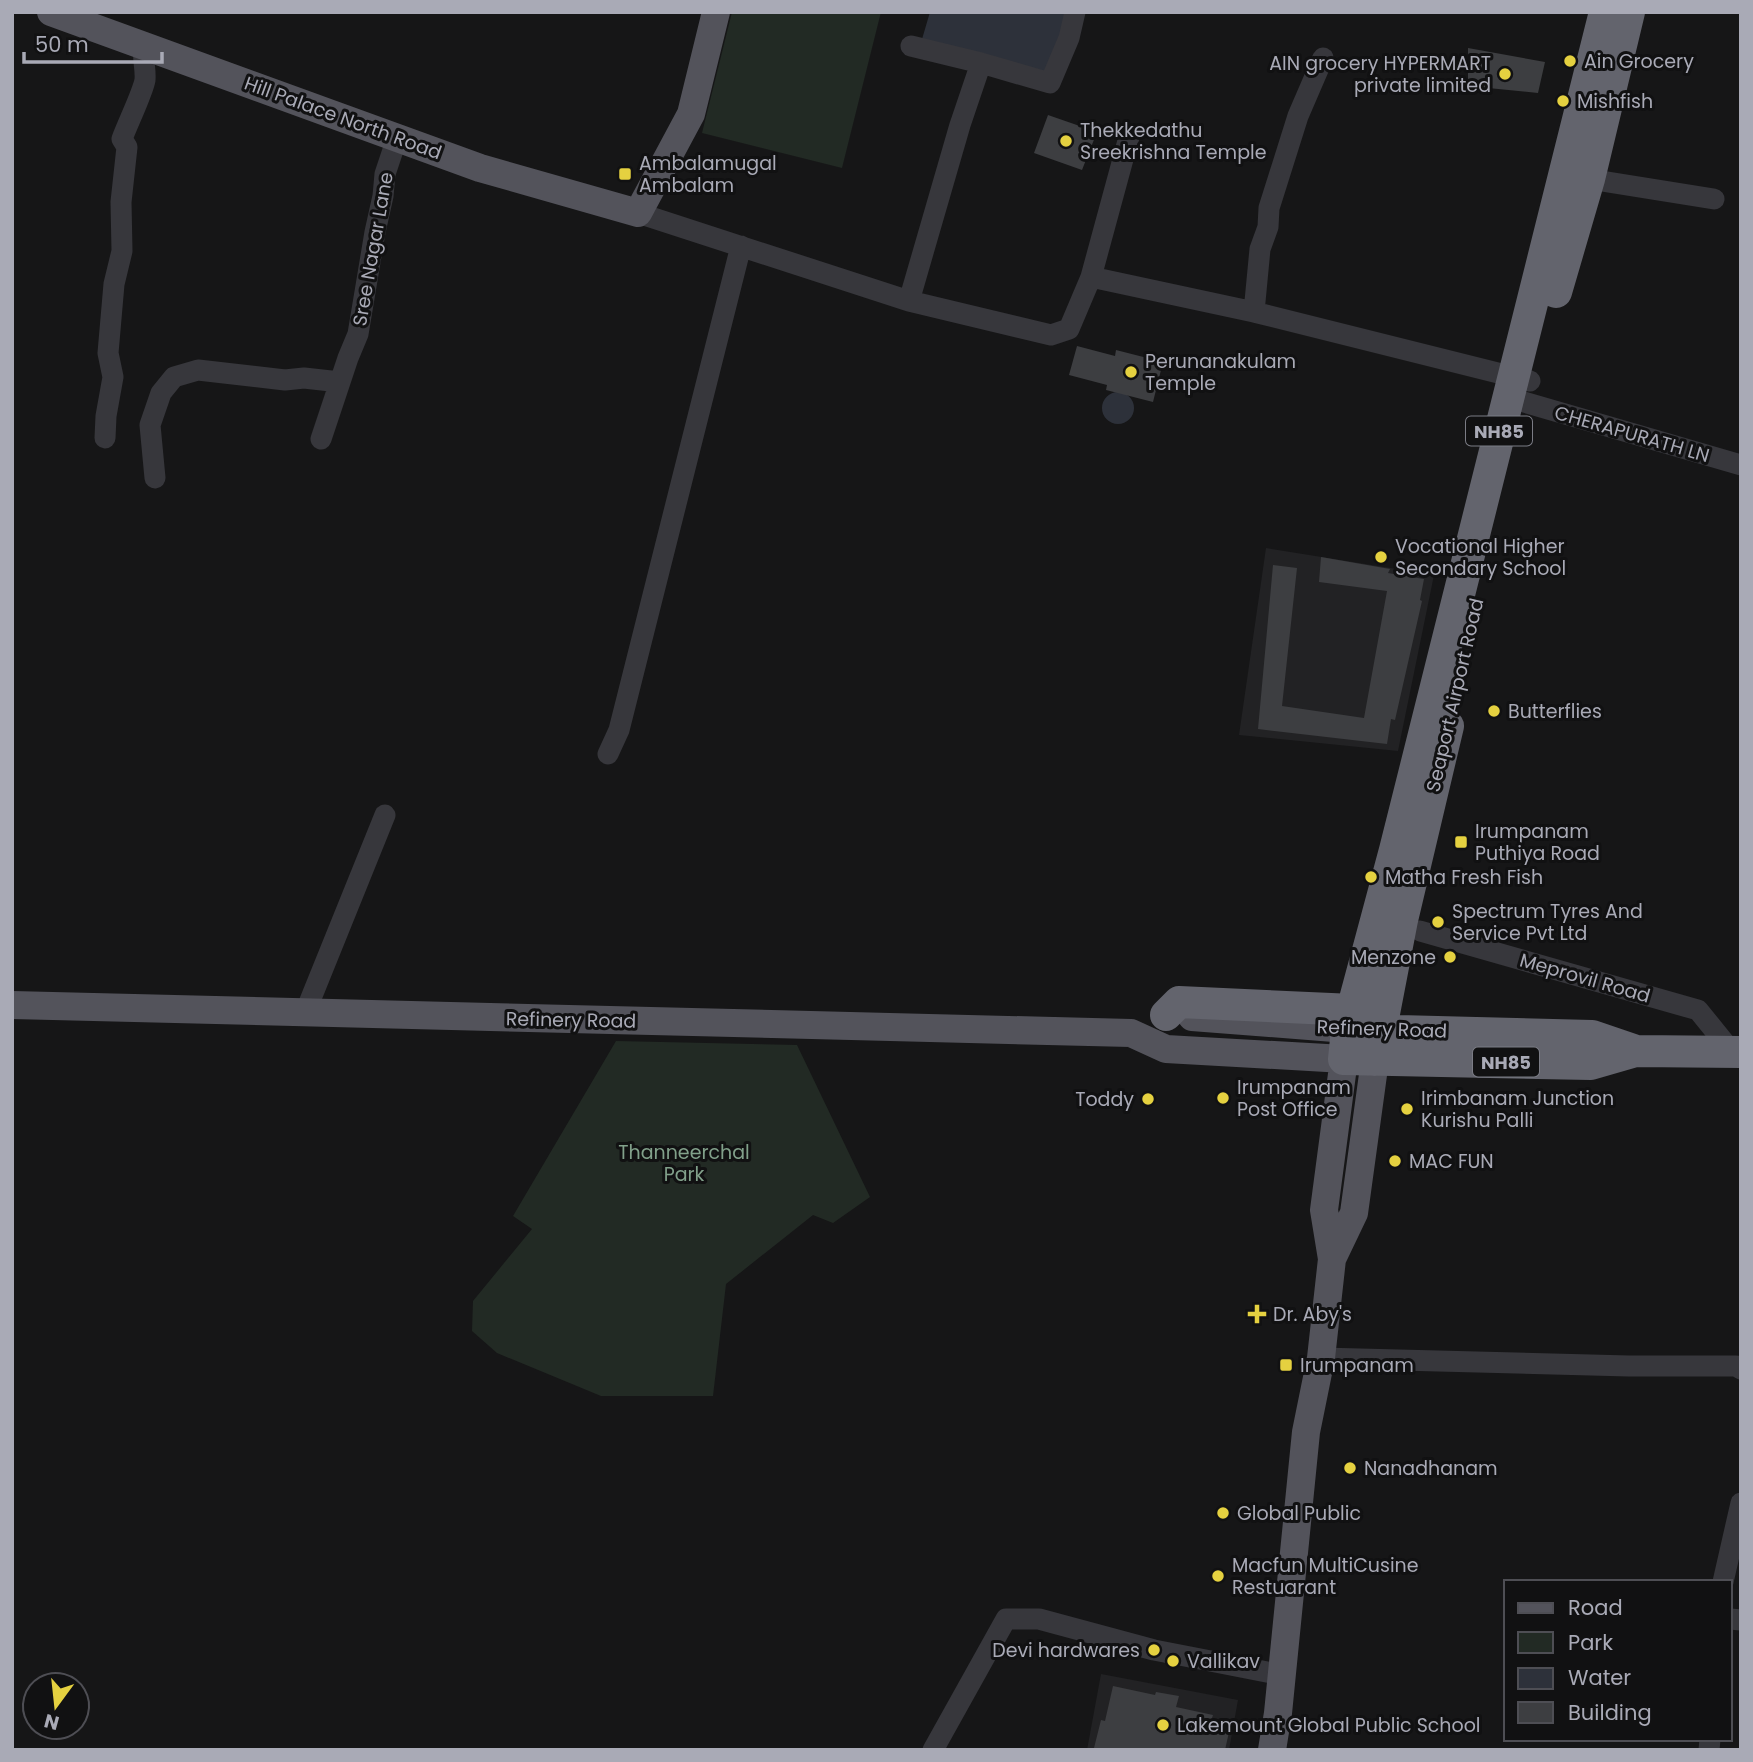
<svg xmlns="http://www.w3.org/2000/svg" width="1753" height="1762" font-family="Poppins,sans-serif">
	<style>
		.built { fill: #222224 }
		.green { fill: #222a24 }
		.water { fill: #2d313a }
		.building { fill: #3d3e41 }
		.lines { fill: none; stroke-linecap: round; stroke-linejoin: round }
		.minor { stroke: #37373c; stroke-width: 21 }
		.major { stroke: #53535b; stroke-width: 28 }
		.highway { stroke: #63646d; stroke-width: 32 }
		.poi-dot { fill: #e5d140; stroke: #111112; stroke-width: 2.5 }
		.labels { text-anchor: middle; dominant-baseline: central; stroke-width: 6; stroke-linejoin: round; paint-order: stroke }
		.shield { fill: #111112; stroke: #7b7c85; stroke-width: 2 }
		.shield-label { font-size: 18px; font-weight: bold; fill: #a9aab6 }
		.poi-label { font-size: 19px; fill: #a9aab6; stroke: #111112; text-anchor: start }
		.street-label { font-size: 19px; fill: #a9aab6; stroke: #111112 }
		.park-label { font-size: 19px; fill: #81a08a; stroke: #111112 }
	</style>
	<rect width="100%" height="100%" fill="#161617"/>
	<path class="built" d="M1266,548L1434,575L1398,751L1239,735Z
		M1101,1674L1238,1700L1229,1750H1087Z"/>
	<path class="green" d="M732,12H881L842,168L702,133Z
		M616,1041L797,1045L870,1197L833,1223L813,1215L726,1284L713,1396H601L497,1353L472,1331L473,1301L532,1229L513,1216Z"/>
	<path class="water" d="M930,12H1072L1050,73L920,46Z
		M1102 408a16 16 0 1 1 32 0a16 16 0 1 1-32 0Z"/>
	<path class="building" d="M1468,48L1545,62L1538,93L1468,86Z
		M1048,115L1097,132L1082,170L1034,153Z
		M1077,346L1115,356L1116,350L1163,362L1153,402L1106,390L1107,385L1069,375Z
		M1321,557L1390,569L1388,573L1424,579L1420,600L1422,601L1395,720L1391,719L1387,744L1258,729L1273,565L1297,568L1282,706L1364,718L1387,591L1319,582Z
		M1113,1686L1155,1695L1156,1692L1179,1696L1176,1707L1213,1715L1211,1721L1231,1723L1225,1750H1103L1094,1748L1101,1720L1105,1721Z"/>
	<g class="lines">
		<path class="minor" d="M911,46L981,63
			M1589,179L1714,199
			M638,213L909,301L1051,335L1069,329L1091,277L1254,312L1530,381
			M1091,277L1129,137
			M909,301L960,125L981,63L1050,83L1069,38L1075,12
			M1254,312L1260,249L1268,227L1269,208L1298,116L1323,58
			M1524,402L1741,465
			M105,438L106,416L113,377L108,353L114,284L122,251L121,202L127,147L122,139C127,125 143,92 145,80C146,68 142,58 144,46
			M321,439L348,358L358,334L375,232L383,196L385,174L397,138
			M155,478L150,425L161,393L174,377L198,370L285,380L304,378L340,382
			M608,754L619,730L741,246
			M1420,931L1698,1010L1732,1052
			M305,1013L385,815
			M1321,1358L1629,1366H1736L1741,1369
			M1723,1582L1741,1503
			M1730,1619L1741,1620
			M933,1750L1006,1619H1039L1154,1650L1282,1675
			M1709,1750L1710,1739"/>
		<path class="major" d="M51,12L480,168L638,213L691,114L716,12
			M12,1005L1131,1033L1166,1049L1344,1059L1324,1210L1332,1259L1321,1358L1306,1432L1278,1713L1272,1750
			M1192,1017L1347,1029
			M1332,1259L1354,1213L1375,1060"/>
		<path class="highway" d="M1605,12L1395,850L1347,1029L1344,1059L1591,1064L1636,1051L1741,1052
			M1556,292L1589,179L1629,12
			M1166,1015L1179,1002L1353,1010
			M1360,1030L1592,1036L1636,1051
			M1375,1060L1402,920L1448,726"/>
	</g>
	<g class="poi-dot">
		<circle cx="1570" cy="61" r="7"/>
		<circle cx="1505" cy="74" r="7"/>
		<circle cx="1563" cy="101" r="7"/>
		<circle cx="1066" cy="141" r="7"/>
		<rect x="618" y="167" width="14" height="14" rx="3.5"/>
		<circle cx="1131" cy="372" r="7"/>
		<circle cx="1381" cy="557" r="7"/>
		<circle cx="1494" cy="711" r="7"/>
		<rect x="1454" y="835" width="14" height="14" rx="3.5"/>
		<circle cx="1371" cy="877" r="7"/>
		<circle cx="1438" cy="922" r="7"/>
		<circle cx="1450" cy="957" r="7"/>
		<circle cx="1223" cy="1098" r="7"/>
		<circle cx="1148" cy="1099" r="7"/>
		<circle cx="1407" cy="1109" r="7"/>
		<circle cx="1395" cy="1161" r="7"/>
		<path d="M1253.5 1303.5h7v7h7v7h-7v7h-7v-7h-7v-7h7z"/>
		<rect x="1279" y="1358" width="14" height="14" rx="3.5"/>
		<circle cx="1350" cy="1468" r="7"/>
		<circle cx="1223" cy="1513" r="7"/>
		<circle cx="1218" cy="1576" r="7"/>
		<circle cx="1154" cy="1650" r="7"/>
		<circle cx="1173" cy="1661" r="7"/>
		<circle cx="1163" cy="1725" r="7"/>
	</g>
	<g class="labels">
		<g class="shield">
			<rect x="1466" y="416.5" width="66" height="29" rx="5"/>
			<rect x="1473" y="1047.5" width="66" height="29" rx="5"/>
		</g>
		<g class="shield-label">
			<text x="1499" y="431">NH85</text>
			<text x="1506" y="1062">NH85</text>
		</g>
		<g class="poi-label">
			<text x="1584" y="61">Ain Grocery</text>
			<text x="1491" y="63" text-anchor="end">AIN grocery HYPERMART<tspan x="1491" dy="22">private limited</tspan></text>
			<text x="1577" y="101">Mishfish</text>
			<text x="1080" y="130">Thekkedathu<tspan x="1080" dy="22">Sreekrishna Temple</tspan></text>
			<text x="639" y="163">Ambalamugal<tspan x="639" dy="22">Ambalam</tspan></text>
			<text x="1145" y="361">Perunanakulam<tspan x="1145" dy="22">Temple</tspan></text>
			<text x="1395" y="546">Vocational Higher<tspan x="1395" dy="22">Secondary School</tspan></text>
			<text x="1508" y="711">Butterflies</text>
			<text x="1475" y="831">Irumpanam<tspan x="1475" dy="22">Puthiya Road</tspan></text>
			<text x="1385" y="877">Matha Fresh Fish</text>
			<text x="1452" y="911">Spectrum Tyres And<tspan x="1452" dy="22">Service Pvt Ltd</tspan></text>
			<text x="1436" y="957" text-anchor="end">Menzone</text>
			<text x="1237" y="1087">Irumpanam<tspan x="1237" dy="22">Post Office</tspan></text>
			<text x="1421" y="1098">Irimbanam Junction<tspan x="1421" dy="22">Kurishu Palli</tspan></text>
			<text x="1134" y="1099" text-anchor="end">Toddy</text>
			<text x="1409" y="1161">MAC FUN</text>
			<text x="1273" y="1314">Dr. Aby's</text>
			<text x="1300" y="1365">Irumpanam</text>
			<text x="1364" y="1468">Nanadhanam</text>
			<text x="1237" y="1513">Global Public</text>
			<text x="1232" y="1565">Macfun MultiCusine<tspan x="1232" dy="22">Restuarant</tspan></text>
			<text x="1140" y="1650" text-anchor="end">Devi hardwares</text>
			<text x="1187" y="1661">Vallikav</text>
			<text x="1177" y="1725">Lakemount Global Public School</text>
		</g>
		<g class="street-label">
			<text transform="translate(343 118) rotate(20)">Hill Palace North Road</text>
			<text transform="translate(373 249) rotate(-80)">Sree Nagar Lane</text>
			<text transform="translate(1632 434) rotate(16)">CHERAPURATH LN</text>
			<text transform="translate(1455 695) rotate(-77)">Seaport Airport Road</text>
			<text transform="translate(1585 978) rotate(16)">Meprovil Road</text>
			<text transform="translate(571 1020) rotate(1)">Refinery Road</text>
			<text transform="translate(1382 1029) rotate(2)">Refinery Road</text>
		</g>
		<g class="park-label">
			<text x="684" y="1152">Thanneerchal<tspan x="684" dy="22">Park</tspan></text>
		</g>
	</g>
	<rect width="1753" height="1762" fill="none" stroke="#a9aab6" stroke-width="28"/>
	<rect x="1504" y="1580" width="228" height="161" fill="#111112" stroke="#4e4e54" stroke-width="2"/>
	<rect x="1518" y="1603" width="35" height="10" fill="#53535b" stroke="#4e4e54" stroke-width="2"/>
	<text x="1568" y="1615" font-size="21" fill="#a9aab6">Road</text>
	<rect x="1518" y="1632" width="35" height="21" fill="#222a24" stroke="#4e4e54" stroke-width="2"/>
	<text x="1568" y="1650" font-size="21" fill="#a9aab6">Park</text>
	<rect x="1518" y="1668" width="35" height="21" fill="#2d313a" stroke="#4e4e54" stroke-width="2"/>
	<text x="1568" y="1685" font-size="21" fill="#a9aab6">Water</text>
	<rect x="1518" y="1702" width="35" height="21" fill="#3d3e41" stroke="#4e4e54" stroke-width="2"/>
	<text x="1568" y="1720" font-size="21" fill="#a9aab6">Building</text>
	<g transform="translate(56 1706) rotate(195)"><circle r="33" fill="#111112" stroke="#4e4e54" stroke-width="2"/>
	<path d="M0-5L12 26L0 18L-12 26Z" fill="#e5d140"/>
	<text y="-10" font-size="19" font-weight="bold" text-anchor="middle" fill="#a9aab6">N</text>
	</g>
	<path d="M24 52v10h138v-10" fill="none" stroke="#a9aab6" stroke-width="3.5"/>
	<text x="35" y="52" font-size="21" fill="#a9aab6" stroke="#111112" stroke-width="5" paint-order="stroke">50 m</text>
</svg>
